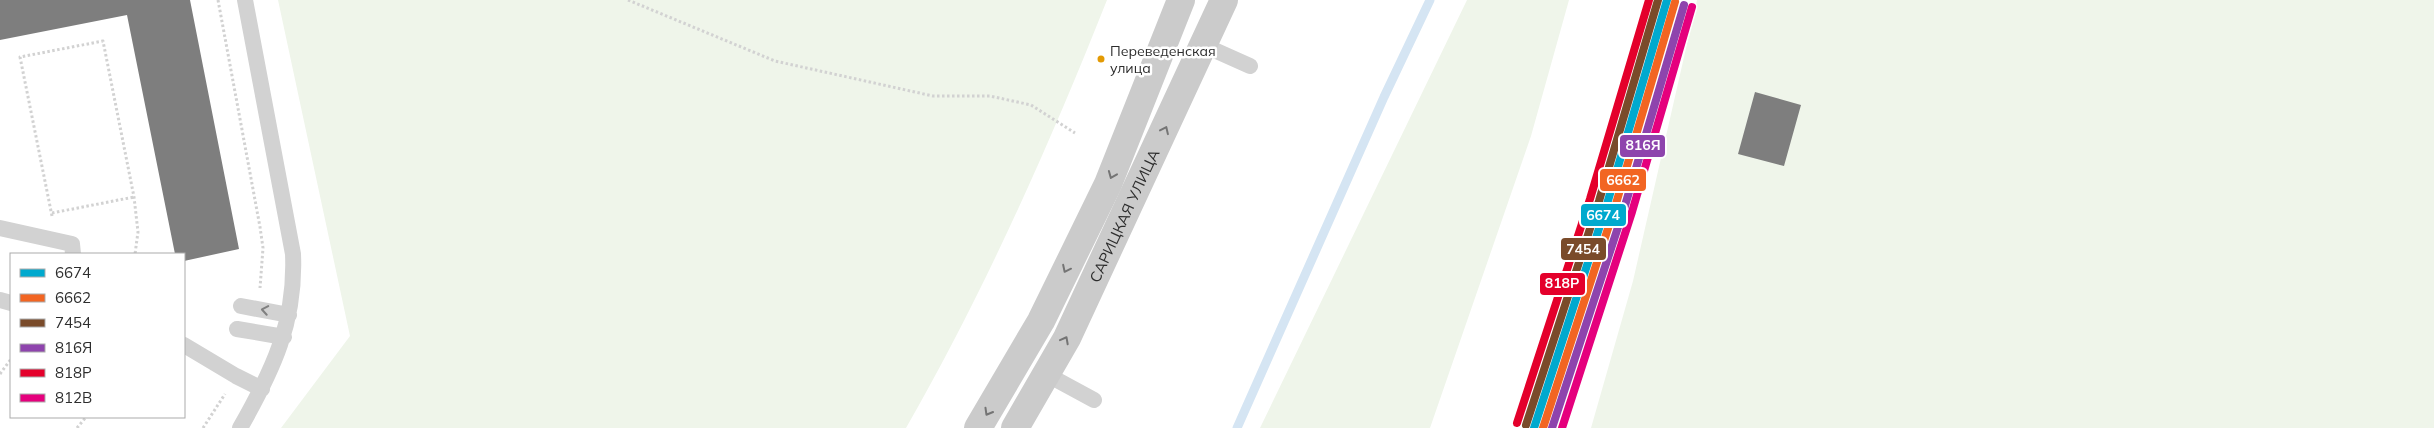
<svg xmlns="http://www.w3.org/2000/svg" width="2434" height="428" font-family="Mulish,sans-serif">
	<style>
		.green { fill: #eff5ea }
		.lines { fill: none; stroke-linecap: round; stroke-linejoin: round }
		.stream { stroke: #d5e5f3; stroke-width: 9 }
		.building { fill: #7e7e7e }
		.path { stroke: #d2d2d2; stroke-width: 3; stroke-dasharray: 2.5 2.5; stroke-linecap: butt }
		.lane { stroke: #d2d2d2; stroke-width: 16 }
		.secondary { stroke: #cbcbcb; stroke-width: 28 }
		.rail-1-casing { stroke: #fff; stroke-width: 11 }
		.rail-2-casing { stroke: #fff; stroke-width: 11 }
		.rail-3-casing { stroke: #fff; stroke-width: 11 }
		.rail-4-casing { stroke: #fff; stroke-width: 11 }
		.rail-5-casing { stroke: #fff; stroke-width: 11 }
		.rail-6-casing { stroke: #fff; stroke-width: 11 }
		.rail-1 { stroke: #00a9ce; stroke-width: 8 }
		.rail-2 { stroke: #f26522; stroke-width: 8 }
		.rail-3 { stroke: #7a4b2a; stroke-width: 8 }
		.rail-4 { stroke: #8e44ad; stroke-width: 8 }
		.rail-5 { stroke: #e4002b; stroke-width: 8 }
		.rail-6 { stroke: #e5007d; stroke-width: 8 }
		.oneway { stroke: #747474 }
		.oneway2 { stroke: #808080 }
		.bus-dot { fill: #e39a04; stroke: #fff; stroke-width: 2 }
		.labels { text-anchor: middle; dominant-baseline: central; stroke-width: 5; stroke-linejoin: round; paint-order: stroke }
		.bus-label { font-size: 14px; fill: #2d2d2d; stroke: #fff; text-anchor: start }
		.street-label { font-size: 15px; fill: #2d2d2d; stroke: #fff }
		.line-badge { stroke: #fff; stroke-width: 2 }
		.badge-label { font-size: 14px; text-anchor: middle; font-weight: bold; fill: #fff }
	</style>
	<rect width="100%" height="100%" fill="#fff"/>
	<path class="green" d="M278,0H1107C1049,146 984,292 906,428H281L350,336Z
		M1467,0H1569L1531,136L1430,428H1260Z
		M1697,0H2434V428H1591L1633,281Z"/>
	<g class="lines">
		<path class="stream" d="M1237,428L1384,97L1430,0"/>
	</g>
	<path class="building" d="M0,0H190L239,249L184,261V254H175L127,15L0,40Z
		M1755,92L1801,105L1784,166L1738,154Z"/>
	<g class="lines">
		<path class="path" d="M218,0L260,227L263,248L260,288
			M628,0L775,61L933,96H990L1031,105L1075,133
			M52,213L134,197
			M52,216L20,57L103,41L134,197L138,232L135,254
			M0,374L11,359
			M77,428L86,417
			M203,428L225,394"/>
		<path class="lane" d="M1203,45L1250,66
			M0,228L72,244L73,254
			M0,300L11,303
			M241,306L289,315
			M237,329L284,337
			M184,345L236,376L262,389
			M1046,374L1094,400
			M240,428C273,370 296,322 293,254L245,0"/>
		<g class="secondary">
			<path d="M978,428L1041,321L1108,184L1181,0"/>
			<path id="s1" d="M1015,428L1067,338L1224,0"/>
		</g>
		<g class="rail-1-casing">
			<path id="rail-1" d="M1534,428L1607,204L1667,0"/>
		</g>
		<g class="rail-2-casing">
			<path id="rail-2" d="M1543,428L1615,207L1675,2"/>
		</g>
		<g class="rail-3-casing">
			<path id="rail-3" d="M1526,425L1599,201L1658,0"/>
		</g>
		<g class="rail-4-casing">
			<path id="rail-4" d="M1552,428L1624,209L1684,5"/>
		</g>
		<g class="rail-5-casing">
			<path id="rail-5" d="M1517,423L1590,199L1649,0"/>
		</g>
		<g class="rail-6-casing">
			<path id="rail-6" d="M1562,428L1632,212L1692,7"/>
		</g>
		<use href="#rail-1" class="rail-1"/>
		<use href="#rail-2" class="rail-2"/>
		<use href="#rail-3" class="rail-3"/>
		<use href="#rail-4" class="rail-4"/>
		<use href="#rail-5" class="rail-5"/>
		<use href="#rail-6" class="rail-6"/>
	</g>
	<defs><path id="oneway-chevron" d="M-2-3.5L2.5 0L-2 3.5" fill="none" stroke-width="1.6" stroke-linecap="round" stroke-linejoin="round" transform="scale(1.25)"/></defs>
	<g class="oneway">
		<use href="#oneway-chevron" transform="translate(1165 130) rotate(-65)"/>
		<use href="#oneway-chevron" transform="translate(1112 175) rotate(112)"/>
		<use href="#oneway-chevron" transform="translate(1066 269) rotate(116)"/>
		<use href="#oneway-chevron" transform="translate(1065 340) rotate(-62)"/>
		<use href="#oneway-chevron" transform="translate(988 412) rotate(120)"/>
	</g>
	<use class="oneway2" href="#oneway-chevron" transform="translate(265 310) rotate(-170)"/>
	<circle class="bus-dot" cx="1101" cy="59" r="4.5"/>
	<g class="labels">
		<g class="bus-label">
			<text x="1110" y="51">Переведенская<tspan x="1110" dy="17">улица</tspan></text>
		</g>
		<g class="street-label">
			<text stroke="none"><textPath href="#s1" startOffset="239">САРИЦКАЯ УЛИЦА</textPath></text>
		</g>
	</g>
	<g class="line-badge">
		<rect x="1619" y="134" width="47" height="24" rx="5" fill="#8e44ad"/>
		<rect x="1599" y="168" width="48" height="24" rx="5" fill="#f26522"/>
		<rect x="1580" y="203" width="47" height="24" rx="5" fill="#00a9ce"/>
		<rect x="1560" y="237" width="47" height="24" rx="5" fill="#7a4b2a"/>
		<rect x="1539" y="272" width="47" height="24" rx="5" fill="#e4002b"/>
	</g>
	<g class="badge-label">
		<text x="1643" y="150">816Я</text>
		<text x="1623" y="185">6662</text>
		<text x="1603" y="220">6674</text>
		<text x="1583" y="254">7454</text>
		<text x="1562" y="288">818Р</text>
	</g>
	<rect x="10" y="253" width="175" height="165" fill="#ffffff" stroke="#ababab"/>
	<rect x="20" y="269" width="25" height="8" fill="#00a9ce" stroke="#ababab"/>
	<text x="55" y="278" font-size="15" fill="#2d2d2d">6674</text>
	<rect x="20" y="294" width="25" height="8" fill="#f26522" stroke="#ababab"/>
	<text x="55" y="303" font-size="15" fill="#2d2d2d">6662</text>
	<rect x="20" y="319" width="25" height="8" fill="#7a4b2a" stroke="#ababab"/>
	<text x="55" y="328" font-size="15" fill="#2d2d2d">7454</text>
	<rect x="20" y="344" width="25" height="8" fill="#8e44ad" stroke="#ababab"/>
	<text x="55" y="353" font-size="15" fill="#2d2d2d">816Я</text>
	<rect x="20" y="369" width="25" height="8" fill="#e4002b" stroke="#ababab"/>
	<text x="55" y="378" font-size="15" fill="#2d2d2d">818Р</text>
	<rect x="20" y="394" width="25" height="8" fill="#e5007d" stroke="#ababab"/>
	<text x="55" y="403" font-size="15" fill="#2d2d2d">812В</text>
</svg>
